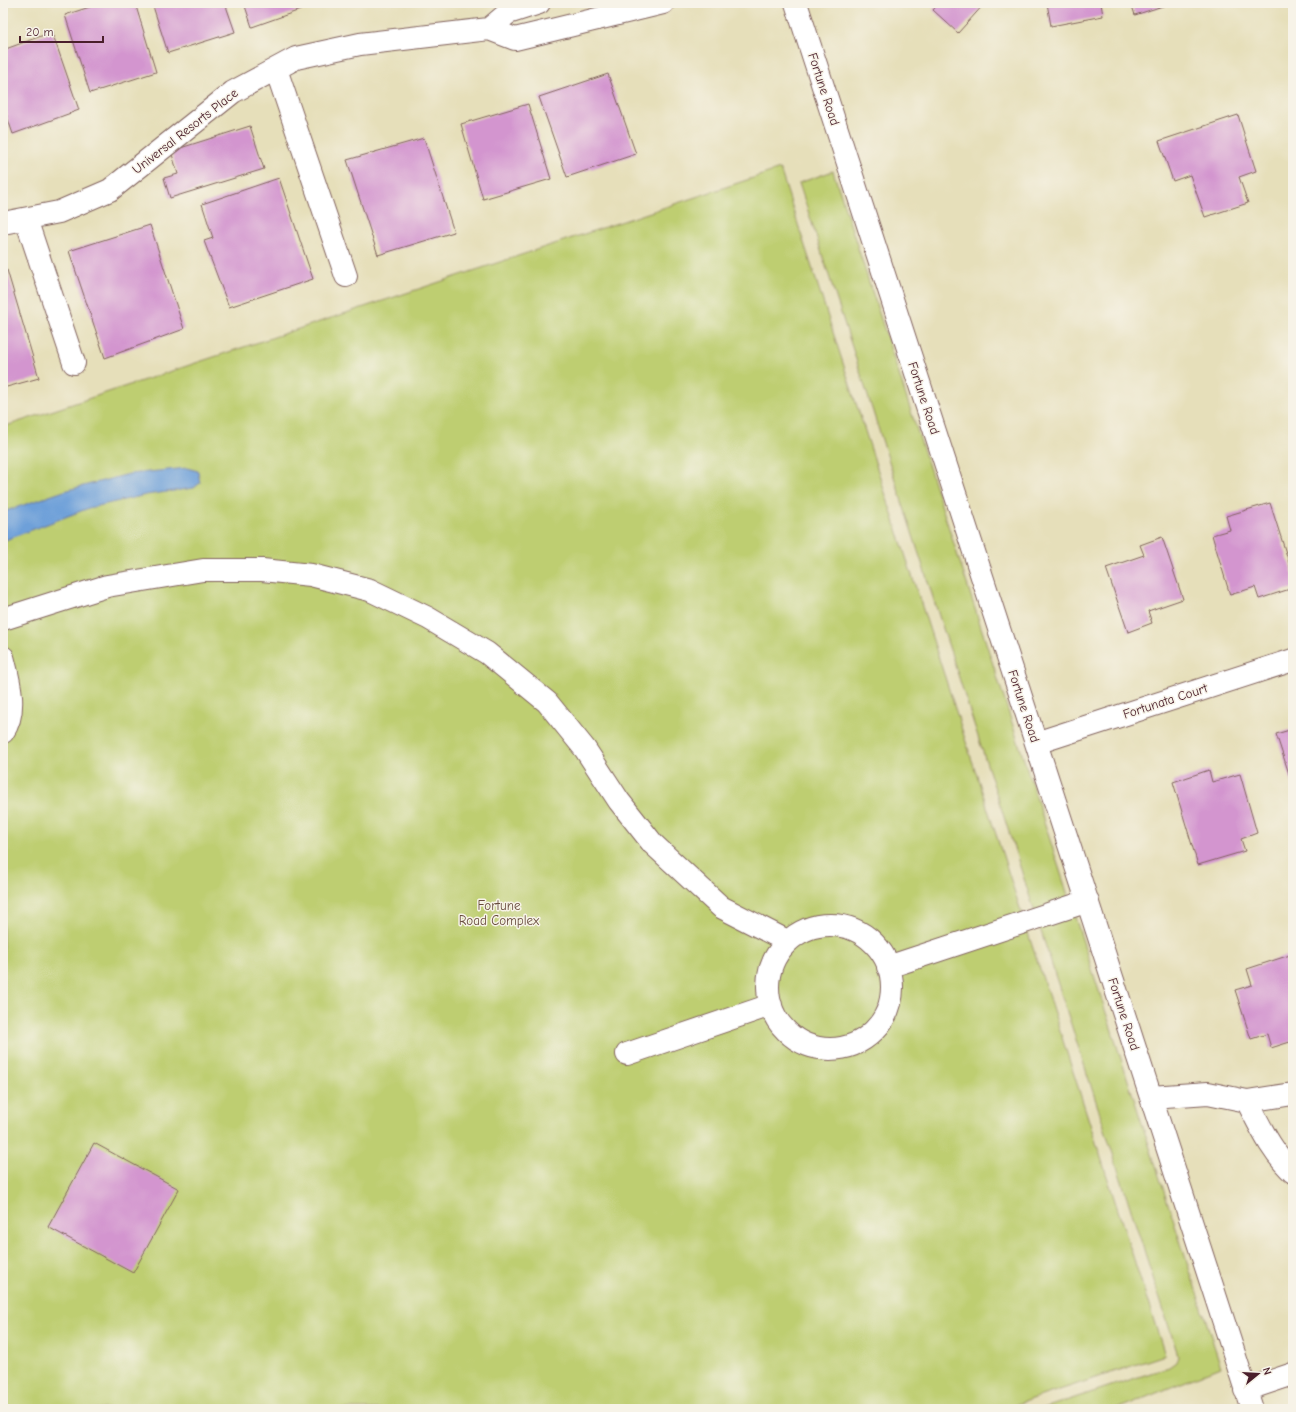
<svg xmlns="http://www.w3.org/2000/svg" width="1296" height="1412" font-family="'Comic Neue',sans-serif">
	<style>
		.green { fill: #bece71; stroke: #84764e }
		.water { fill: #6ea0d9; stroke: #5c6082 }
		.building { fill: #d395cf }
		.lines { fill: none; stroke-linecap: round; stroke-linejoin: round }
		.minor-casing { stroke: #81625d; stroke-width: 24 }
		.minor { stroke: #fff; stroke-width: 22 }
		.labels { text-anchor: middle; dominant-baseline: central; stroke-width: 3; stroke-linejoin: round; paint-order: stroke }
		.street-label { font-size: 13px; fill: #4a1f2b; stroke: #f7f3e8 }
		.park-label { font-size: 13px; fill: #674b3c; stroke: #f7f3e8 }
	</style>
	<rect width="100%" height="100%" fill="#f7f3e8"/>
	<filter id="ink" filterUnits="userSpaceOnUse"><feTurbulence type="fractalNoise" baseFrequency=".025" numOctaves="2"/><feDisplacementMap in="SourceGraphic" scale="8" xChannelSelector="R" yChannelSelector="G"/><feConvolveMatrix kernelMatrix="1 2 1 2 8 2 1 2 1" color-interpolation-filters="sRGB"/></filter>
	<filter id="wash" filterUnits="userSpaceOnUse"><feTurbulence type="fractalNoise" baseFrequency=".012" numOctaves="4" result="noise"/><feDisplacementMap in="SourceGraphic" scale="16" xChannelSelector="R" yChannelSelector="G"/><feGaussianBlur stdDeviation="0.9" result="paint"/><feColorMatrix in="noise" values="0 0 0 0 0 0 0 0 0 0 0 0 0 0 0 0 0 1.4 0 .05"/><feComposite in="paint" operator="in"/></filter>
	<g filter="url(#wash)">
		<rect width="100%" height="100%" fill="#e6dfba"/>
		<path class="green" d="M780,169L1165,1355L1002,1409H3V427Z
			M833,171L1221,1367L1117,1409H1041L1169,1367L1176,1362L1178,1355L799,183Z"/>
		<path class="water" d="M187,468L198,471L200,483L194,488L146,495L89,508L3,541V512L64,491L129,474Z"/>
		<g id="blocks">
			<path class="building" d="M102,3H135L156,72L90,93L65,15Z
				M152,3H225L235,32L168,53Z
				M244,3H320L252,27Z
				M939,3H985L958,33L933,10Z
				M1047,3H1101L1103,16L1051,26Z
				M1131,3H1172L1135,15Z
				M52,32L79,110L13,134L3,105V50Z
				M608,74L636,154L567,177L539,97Z
				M528,104L551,179L483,199L461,124Z
				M1238,115L1256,171L1239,177L1248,203L1205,217L1190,175L1173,181L1159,141Z
				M250,126L264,169L170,198L164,178L178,174L171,151Z
				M424,138L454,232L378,255L347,160Z
				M279,178L313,279L229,307L204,241L213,238L202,204Z
				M150,225L184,329L105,358L69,251Z
				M7,270L39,378L3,388V271Z
				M1270,503L1293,575V588L1259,599L1255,587L1230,595L1212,535L1230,530L1226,516Z
				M1162,537L1183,599L1148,611L1152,623L1128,632L1106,568L1144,555L1140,545Z
				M1293,729V786L1276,734Z
				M1209,770L1212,782L1240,774L1257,833L1241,839L1245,851L1198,865L1173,782Z
				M1293,954V1041L1271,1048L1267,1034L1251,1039L1235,990L1252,985L1247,969Z
				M94,1143L179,1189L133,1273L48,1227Z"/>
		</g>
	</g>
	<g filter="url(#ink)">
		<use href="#blocks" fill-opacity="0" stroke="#81625d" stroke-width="1"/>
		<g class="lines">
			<g class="minor-casing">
				<path id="minor" d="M796,3L1252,1409
					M489,29L508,13L539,3
					M276,69L346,276
					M26,219L74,363
					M3,223L59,212L110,190L233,92L296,58L360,44L489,29L515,39L663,3
					M3,619L107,586L203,570H262L311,575L370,590L428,618L487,653L547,702L585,749L619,801L653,844L721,907L787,941
					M3,657C9,680 18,711 3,732
					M1036,743L1293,660
					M768 987a62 62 0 1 1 124 0a62 62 0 1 1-124 0Z
					M888,967L1088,901
					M627,1054L771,1005
					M1151,1097L1208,1093L1247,1101L1293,1094
					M1247,1101C1260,1126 1272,1153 1293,1172
					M1245,1390L1293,1374"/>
			</g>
			<use href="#minor" class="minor"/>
		</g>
	</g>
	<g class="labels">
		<g class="street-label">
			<text transform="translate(824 89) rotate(72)">Fortune Road</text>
			<text transform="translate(185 131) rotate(-38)">Universal Resorts Place</text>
			<text transform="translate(924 398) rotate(72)">Fortune Road</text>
			<text transform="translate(1165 701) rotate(-18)">Fortunata Court</text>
			<text transform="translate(1024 706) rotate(72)">Fortune Road</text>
			<text transform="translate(1124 1014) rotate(72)">Fortune Road</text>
		</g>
		<g class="park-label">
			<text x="499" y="905">Fortune<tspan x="499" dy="15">Road Complex</tspan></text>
		</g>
	</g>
	<rect width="1296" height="1412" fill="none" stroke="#f7f3e8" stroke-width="16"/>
	<g transform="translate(1258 1374) rotate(72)" stroke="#f7f3e8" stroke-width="3" paint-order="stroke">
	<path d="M0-3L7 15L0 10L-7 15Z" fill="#4a1f2b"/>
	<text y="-6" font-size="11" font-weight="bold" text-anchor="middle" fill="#4a1f2b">N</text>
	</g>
	<path d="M20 36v6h83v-6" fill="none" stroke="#4a1f2b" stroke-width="2"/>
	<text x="26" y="36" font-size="12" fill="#4a1f2b" stroke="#f7f3e8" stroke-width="3" paint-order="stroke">20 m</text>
</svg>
